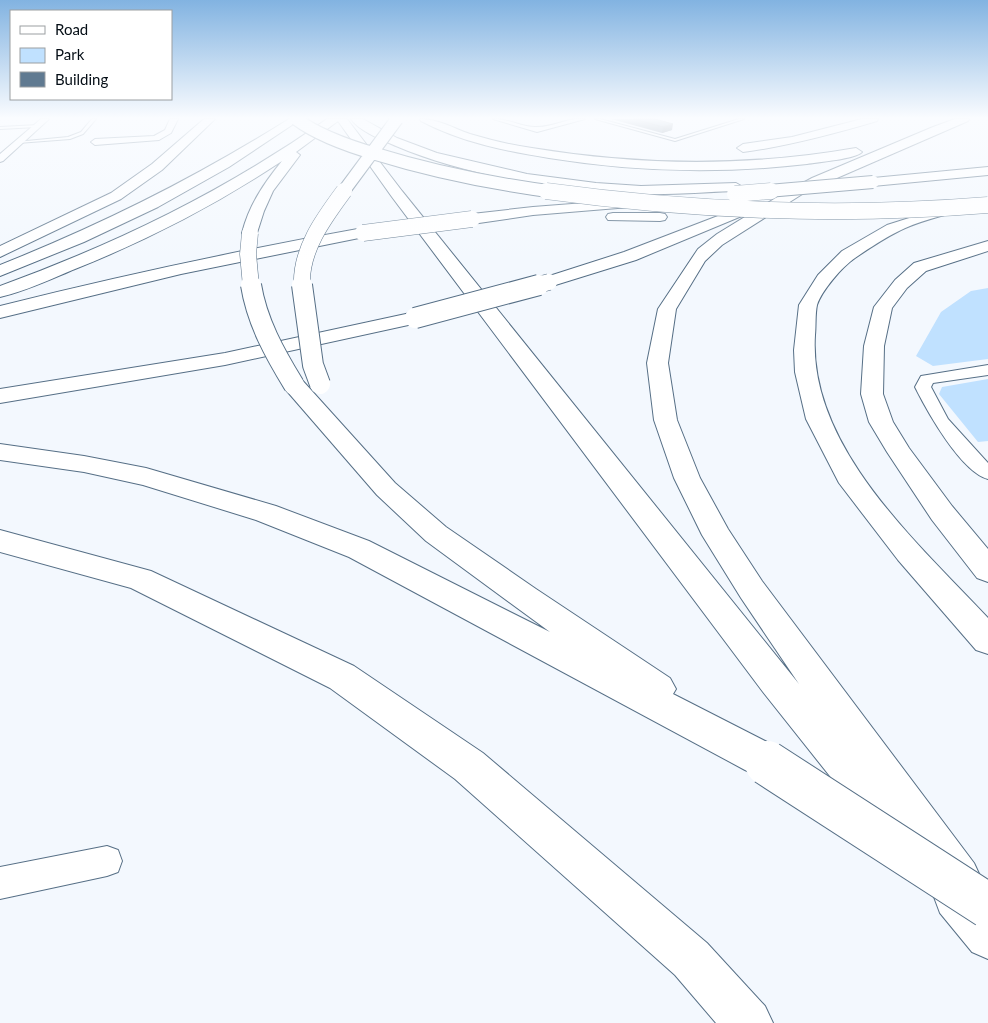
<svg xmlns="http://www.w3.org/2000/svg" width="988" height="1023" font-family="Lato,sans-serif">
	<style>
		.green { fill: #c0e1ff }
		.lines { fill: none; stroke-linecap: round; stroke-linejoin: round }
		.service-casing { stroke: #566f86; stroke-width: 2 }
		.minor-casing { stroke: #566f86; stroke-width: 2 }
		.motorway-casing { stroke: #566f86; stroke-width: 2 }
		.service { fill: #fff; fill-rule: evenodd }
		.minor { fill: #fff; fill-rule: evenodd }
		.motorway { fill: #fff; fill-rule: evenodd }
		.motorway-bridge-far4-casing { stroke: #566f86; stroke-width: 14; stroke-linecap: butt }
		.motorway-bridge-far3-casing { stroke: #566f86; stroke-width: 17; stroke-linecap: butt }
		.motorway-bridge-far2-casing { stroke: #566f86; stroke-width: 22; stroke-linecap: butt }
		.motorway-bridge-far1-casing { stroke: #566f86; stroke-width: 36; stroke-linecap: butt }
		.motorway-bridge-casing { stroke: #566f86; stroke-width: 46; stroke-linecap: butt }
		.motorway-bridge-far4 { stroke: #fff; stroke-width: 12 }
		.motorway-bridge-far3 { stroke: #fff; stroke-width: 16 }
		.motorway-bridge-far2 { stroke: #fff; stroke-width: 20 }
		.motorway-bridge-far1 { stroke: #fff; stroke-width: 34 }
		.motorway-bridge { stroke: #fff; stroke-width: 44 }
		.wall { fill: #53697d }
		.shaded-wall { fill: #435566 }
		.building { fill: #607a91; stroke: #435566 }
	</style>
	<rect width="100%" height="100%" fill="#f3f8fe"/>
	<path class="green" d="M988,288V359L933,366L916,356L941,312L971,291Z
		M988,379V441L978,442L939,394L942,387Z"/>
	<g class="lines">
		<g class="service-casing">
			<path id="service" d="M92,119H96L83,134L70,139L18,143L16,142L68,137L81,132Z
				M595,119H600L675,139L739,119H744L675,141Z
				M38,125L37,127L0,129V127Z"/>
		</g>
		<g class="minor-casing">
			<path id="minor" d="M41,119H49L3,161L0,162V154Z
				M170,119H178L171,133L159,140L95,145L91,142L95,139L154,136L165,130Z
				M493,119C508,118 520,127 535,127C552,128 568,117 585,119L537,132Z
				M988,365V375L933,383L931,387L948,419L988,463V479C961,472 927,411 915,387L921,376Z
				M107,846L118,850L122,861L118,872L107,876L0,899V867Z"/>
		</g>
		<g class="motorway-casing">
			<path id="motorway" d="M204,119H215L162,170L121,199L0,257V246L111,193L152,164Z
				M289,119H301L229,167L158,207L84,242L0,276V265C101,225 197,177 289,119Z
				M327,119H347L402,191L799,684L741,598L702,535L674,478L654,420L647,363L658,309L698,249L717,234L779,196L812,178L933,127L955,119H969L968,121L807,191L722,245L705,261L676,309L668,363L677,420L700,478L728,529L762,581L974,863L981,878L977,887L988,901V959L972,952L940,913L934,897L939,886L920,859L910,864L895,858L763,692L392,197L338,121L296,152L300,155L273,191L264,211L256,236H244L242,233C249,205 264,183 282,161C217,204 148,240 75,269C51,279 26,291 0,297V286C118,243 225,191 327,119Z
				M351,119H363L397,138L437,153L527,174L596,183L641,186L736,183L743,187L736,191C704,192 673,195 641,194C565,192 466,176 396,146C382,140 359,131 351,119Z
				M420,119C438,119 453,128 470,134C490,140 511,145 532,148C641,166 748,167 856,148L862,152C856,159 818,162 807,164C721,174 635,172 549,158C505,151 461,142 421,121Z
				M862,119H878L877,121C833,134 789,146 743,152L737,148L743,144L792,137Z
				M988,167V175L873,186L866,182L873,178Z
				M637,199L642,200L644,203L642,206L533,215L472,224L467,222L464,219L467,216L472,214L533,207Z
				M960,202L965,203L967,206L965,209C943,216 917,221 897,232C883,239 868,249 855,258C842,267 822,290 817,305C815,314 816,326 815,335C808,447 918,543 988,618V654L976,650L898,560L839,483L806,419L795,372L794,350L799,305L818,275L842,251L887,225Z
				M744,206L749,207L751,210L749,213L636,260L549,287L543,286L540,282L543,278L624,252Z
				M613,213H660L665,214L667,217L665,220L660,221L608,220L606,217L608,214Z
				M363,228L369,230L371,233L369,236L181,274L0,318V306C120,276 241,250 363,228Z
				M988,241V251L926,271L907,288L892,308L884,346L883,394L893,422L909,448L952,506L988,549V582L977,578L932,520L887,452L869,422L861,394L864,346L874,307L895,280L914,263Z
				M415,312L422,314L425,318L422,322L225,365L0,403V389L225,353Z
				M294,378L302,380L395,483L446,527L536,589L670,678L676,689L673,694L771,744L777,757L771,770L758,776L745,770L349,557L256,520L143,485L84,472L0,460V444L84,456L146,468L276,506L369,541L550,632L426,541L377,495L286,390L283,385L286,380Z
				M0,530L151,571L354,666L483,753L707,943L765,1006L773,1023H716L675,975L455,779L330,688L131,588L0,552Z"/>
		</g>
		<use href="#service" class="service"/>
		<use href="#minor" class="minor"/>
		<use href="#motorway" class="motorway"/>
		<g class="motorway-bridge-far4-casing">
			<path id="motorway-bridge-far4" d="M296,119C319,136 348,146 376,154C434,172 495,184 555,192
				M343,192L397,119
				M757,192L873,182"/>
		</g>
		<g class="motorway-bridge-far3-casing">
			<path id="motorway-bridge-far3" d="M546,191C693,211 840,217 988,205
				M735,194L771,191
				M250,233L248,254L251,286
				M363,233L472,219
				M302,286C300,250 324,218 344,191
				M534,286L549,282"/>
		</g>
		<g class="motorway-bridge-far2-casing">
			<path id="motorway-bridge-far2" d="M251,285C257,322 275,354 294,385
				M302,285L313,365L320,384
				M415,318L539,285"/>
		</g>
		<g class="motorway-bridge-far1-casing">
			<path id="motorway-bridge-far1" d="M758,757L769,764"/>
		</g>
		<g class="motorway-bridge-casing">
			<path id="motorway-bridge" d="M767,763L988,906"/>
		</g>
		<use href="#motorway-bridge-far4" class="motorway-bridge-far4"/>
		<use href="#motorway-bridge-far3" class="motorway-bridge-far3"/>
		<use href="#motorway-bridge-far2" class="motorway-bridge-far2"/>
		<use href="#motorway-bridge-far1" class="motorway-bridge-far1"/>
		<use href="#motorway-bridge" class="motorway-bridge"/>
	</g>
	<path class="wall" d="M611,119H655L672,130L662,133Z"/>
	<path class="shaded-wall" d="M673,124L672,130L662,133L663,127Z"/>
	<path class="building" d="M634,119H655L673,124L663,127Z"/>
	<linearGradient id="sky" x2="0" y2="1"><stop stop-color="#82b3e1"/><stop offset="0.45" stop-color="#fafcff"/><stop offset="1" stop-color="#fafcff" stop-opacity="0"/></linearGradient>
	<rect width="988" height="262" fill="url(#sky)"/>
	<rect x="10" y="10" width="162" height="90" fill="#ffffff" stroke="#9b9fa2"/>
	<rect x="20" y="26" width="25" height="8" fill="#ffffff" stroke="#9b9fa2"/>
	<text x="55" y="35" font-size="15" fill="#050e16">Road</text>
	<rect x="20" y="48" width="25" height="15" fill="#c0e1ff" stroke="#9b9fa2"/>
	<text x="55" y="60" font-size="15" fill="#050e16">Park</text>
	<rect x="20" y="72" width="25" height="15" fill="#607a91" stroke="#9b9fa2"/>
	<text x="55" y="85" font-size="15" fill="#050e16">Building</text>
</svg>
